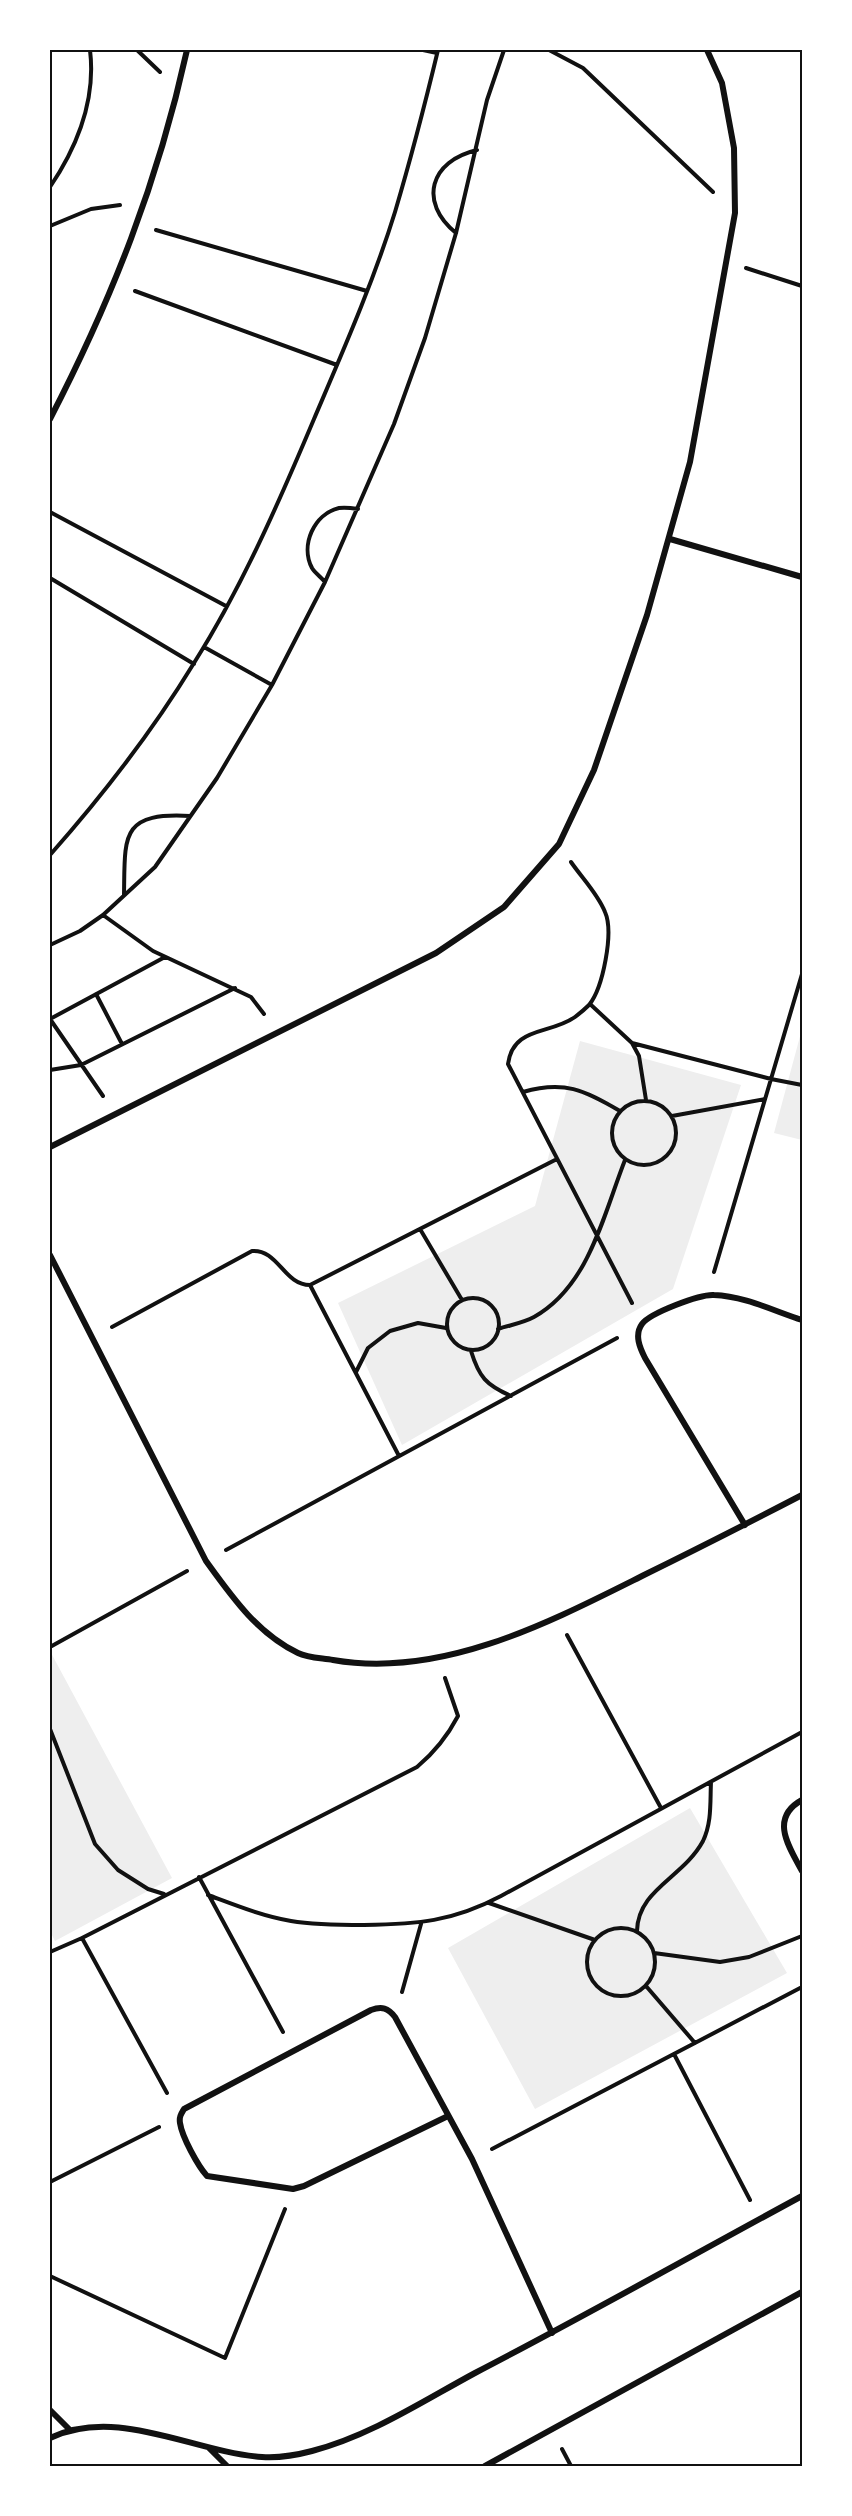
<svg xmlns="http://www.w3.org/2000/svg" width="852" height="2516" font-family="Arial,sans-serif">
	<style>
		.green { fill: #eee }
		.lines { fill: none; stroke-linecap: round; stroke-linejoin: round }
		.path { stroke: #111; stroke-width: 4 }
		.minor { stroke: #111; stroke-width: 6 }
		.neatline { fill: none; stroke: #111; stroke-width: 2 }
	</style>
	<rect width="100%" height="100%" fill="#fff"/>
	<path class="green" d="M802,1029V1140L774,1133Z
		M580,1041L741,1085L673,1289L402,1445L338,1303L535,1206Z
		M50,1651L172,1878L55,1941L50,1931Z
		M690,1808L787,1973L535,2109L448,1948Z"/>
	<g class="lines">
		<path class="path" d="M137,50L160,72
			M423,50L437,53
			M549,50L583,68L713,192
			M50,187C77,147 96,99 90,50
			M50,226L91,209L120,205
			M156,230L367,291
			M456,233C418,202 430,161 477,150
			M746,268L802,286
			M135,291L337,365
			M50,512L226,606
			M50,578L194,664
			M325,582C321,577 315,573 312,568C300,545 314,514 339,508C345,507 352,508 358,509
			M204,647L272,685
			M50,855C103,795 152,732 194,663C242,587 279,502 314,419C343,351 373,283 395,212C411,158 425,104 438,50
			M571,862C582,878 598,894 605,912C614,932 603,988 589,1005C585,1009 579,1014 575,1017C550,1035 513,1026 508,1064L632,1303
			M124,895C125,836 120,812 190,816
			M103,915L153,951L251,997L264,1014
			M50,945L80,931L103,915L155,867L217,778L272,685L325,582L394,424L425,338L456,233L487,100L504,50
			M96,994L122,1044
			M590,1004L632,1043L639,1056L646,1100
			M50,1019L165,957
			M50,1019L103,1096
			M632,1043L771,1079L802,1085
			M50,1070L81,1065L235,988
			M523,1092C564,1080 584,1090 620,1111
			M612 1133a32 32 0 1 1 64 0a32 32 0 1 1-64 0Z
			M672,1116L765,1099
			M420,1229L462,1300
			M714,1272L802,974
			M310,1285L399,1456
			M447 1324a26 26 0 1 1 52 0a26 26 0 1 1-52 0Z
			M112,1327L252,1251C278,1249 284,1285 310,1285L557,1159
			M498,1329C510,1325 523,1323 534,1317C589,1286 603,1216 625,1160
			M471,1351C479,1377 486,1385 511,1396
			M356,1372L368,1348L390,1331L418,1323L446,1328
			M226,1550L617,1338
			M567,1635L661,1808
			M50,1647L187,1571
			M50,1729L95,1844L118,1870L148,1889L164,1894
			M199,1877L283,2032
			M208,1895C235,1905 262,1916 291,1921C315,1925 340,1925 364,1925C417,1924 452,1922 501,1896L802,1732
			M489,1903L595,1940
			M587 1962a34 34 0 1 1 68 0a34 34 0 1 1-68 0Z
			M637,1931C638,1889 683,1878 703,1841C712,1822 710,1802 711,1782
			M82,1938L167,2093
			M50,1952L82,1938L417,1767C435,1752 447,1737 458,1716L445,1678
			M654,1953L720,1962L749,1957L802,1936
			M646,1986L695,2043
			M402,1992L421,1924
			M674,2054L750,2200
			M492,2149L802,1987
			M50,2182L159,2127
			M50,2276L225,2358L285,2209
			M562,2449L571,2466"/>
		<path class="minor" d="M50,419C112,299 158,182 187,50
			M670,539L802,577
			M50,1147L436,953L504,907L559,844L594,770L647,615L690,462L735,213L734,148L722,83L707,50
			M50,1255L206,1561C232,1597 257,1633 298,1653C308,1658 322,1658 333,1660C442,1679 550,1622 644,1575C697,1549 750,1522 802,1495
			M745,1525L645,1358C640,1348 634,1335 642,1324C650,1313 700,1294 714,1295C744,1296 774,1311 802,1320
			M802,1800C769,1818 789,1847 802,1871
			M448,2116L304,2186L293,2189L207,2176C198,2166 182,2137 180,2123C179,2117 181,2114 184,2109L371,2010C382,2006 388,2008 395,2017L472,2159L552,2333
			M50,2410L69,2429
			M50,2438C118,2406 192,2452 262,2457C277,2458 297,2455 312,2451C370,2436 423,2401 475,2373C585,2316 693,2255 802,2196
			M209,2448L227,2466
			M485,2466L802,2292"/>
	</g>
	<rect width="852" height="2516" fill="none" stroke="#ffffff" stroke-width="102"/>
	<rect x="51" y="51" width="750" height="2414" class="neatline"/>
</svg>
